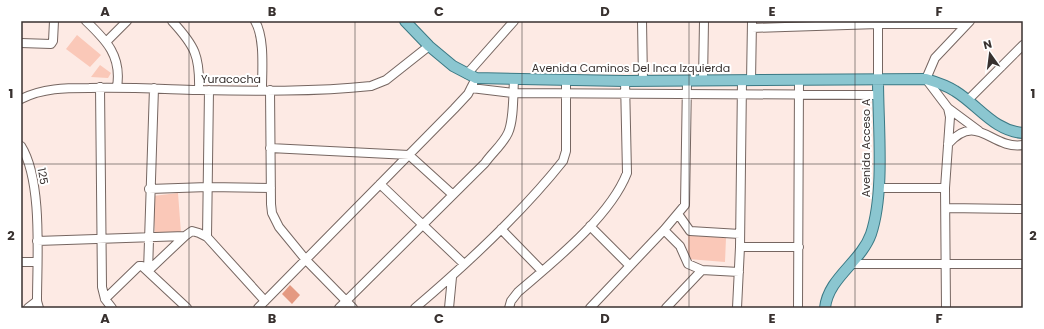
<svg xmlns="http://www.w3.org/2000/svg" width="1044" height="329" font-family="Poppins,sans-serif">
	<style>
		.green { fill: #fac8b8 }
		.building { fill: #e49981 }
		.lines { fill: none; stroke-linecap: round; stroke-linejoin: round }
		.minor-casing { stroke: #766661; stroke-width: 10 }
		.major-casing { stroke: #3b7984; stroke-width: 12 }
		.minor { stroke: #fff; stroke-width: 8 }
		.major { stroke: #8bc6d0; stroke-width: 10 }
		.grid { fill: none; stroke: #38312f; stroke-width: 1; stroke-opacity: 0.55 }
		.labels { text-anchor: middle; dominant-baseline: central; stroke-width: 4; stroke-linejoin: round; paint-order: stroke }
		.street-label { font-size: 11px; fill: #38312f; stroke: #fff }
		.neatline { fill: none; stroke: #38312f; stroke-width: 1.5 }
		.grid-label { font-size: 13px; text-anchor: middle; font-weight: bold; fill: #38312f }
	</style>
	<rect width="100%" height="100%" fill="#fdeae4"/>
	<path class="green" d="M77,35L101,55L90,67L66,49Z
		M100,65L111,73L108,78L91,77Z
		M178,193L181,233L155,235L153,196Z
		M688,234L726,238L725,262L688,259Z"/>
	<path class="building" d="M290,285L300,295L292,304L282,294Z"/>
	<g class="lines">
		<g class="minor-casing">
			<path id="minor" d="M86,21C106,40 122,56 117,87
				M172,21C195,46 200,56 199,90
				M255,21C265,38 262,70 262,89
				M642,21L643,81
				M878,21V80
				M752,28L878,24H967
				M107,41L127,21
				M21,43L51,44L53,41L54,21
				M467,74L514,21
				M703,81L704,21
				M751,81L752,21
				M100,87L102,287L105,299L112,308
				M471,88L513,93L878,95
				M270,90L271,204L272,213L279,227L306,260L353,308
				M21,99C43,88 65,88 89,88C125,87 162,89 198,90C255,91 314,92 371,86L386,80L429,46
				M968,100L1023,45
				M948,108L979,131
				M948,144C978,111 991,150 1023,145
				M21,146C43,181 37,259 37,301L39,308
				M270,148L409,155L452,194
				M380,184L464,264
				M879,188H945
				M149,189L208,187L271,188
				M946,208L1023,209
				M678,214L690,231L740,234
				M590,226L629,265
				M501,229L542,271
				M664,230L680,246L688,264L702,270
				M207,237L209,90
				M37,241L185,236
				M740,247H799
				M21,262H37
				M853,264H1023
				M148,271L154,88
				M148,271L185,236L192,231L199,233L207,237L265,301
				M105,299L139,266H142L187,308
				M28,308L37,301
				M258,308L454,109L468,94L473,84
				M339,308L485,163C492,153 503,144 508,133C514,120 513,95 514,80
				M415,308C468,263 520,215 563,161L566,151V81
				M449,308L452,277
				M509,308L511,301L518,292C553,262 610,217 627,173L625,81
				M590,308L664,230L685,205L687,81
				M666,308L702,270L739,272
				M737,308L740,247L742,81
				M798,308L799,81
				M946,308L945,188L950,117L948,108L926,79L935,58L970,21"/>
		</g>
		<g class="major-casing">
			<path id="major" d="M405,21L429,46L453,66L476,78L625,81L926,79C936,82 946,85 955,91C978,105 994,131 1023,133
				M825,308C828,278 861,262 871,234C885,192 878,126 878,80"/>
		</g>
		<use href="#minor" class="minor"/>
		<use href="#major" class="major"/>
	</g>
	<path class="grid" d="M189,21V308M355,21V308M522,21V308M689,21V308M855,21V308M21,164H1023"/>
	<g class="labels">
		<g class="street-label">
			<text x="631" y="68">Avenida Caminos Del Inca Izquierda</text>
			<text x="231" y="79">Yuracocha</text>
			<text transform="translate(866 148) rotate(-90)">Avenida Acceso A</text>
			<text transform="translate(43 176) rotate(80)">125</text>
		</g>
	</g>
	<rect width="1044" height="329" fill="none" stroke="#ffffff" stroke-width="44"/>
	<g transform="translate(990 54) rotate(346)" stroke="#ffffff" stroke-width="3" paint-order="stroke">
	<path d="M0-3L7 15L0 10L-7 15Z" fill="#38312f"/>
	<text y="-6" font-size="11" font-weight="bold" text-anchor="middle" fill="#38312f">N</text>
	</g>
	<rect x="22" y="22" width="1000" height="285" class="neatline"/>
	<g class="grid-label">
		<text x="105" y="16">A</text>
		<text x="272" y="16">B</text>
		<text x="439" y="16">C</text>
		<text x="605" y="16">D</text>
		<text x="772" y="16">E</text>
		<text x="939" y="16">F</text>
		<text x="11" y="98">1</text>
		<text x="1033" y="98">1</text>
		<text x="11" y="240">2</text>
		<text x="1033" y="240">2</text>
		<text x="105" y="323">A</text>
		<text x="272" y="323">B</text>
		<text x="439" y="323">C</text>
		<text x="605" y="323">D</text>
		<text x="772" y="323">E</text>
		<text x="939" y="323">F</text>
	</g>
</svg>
